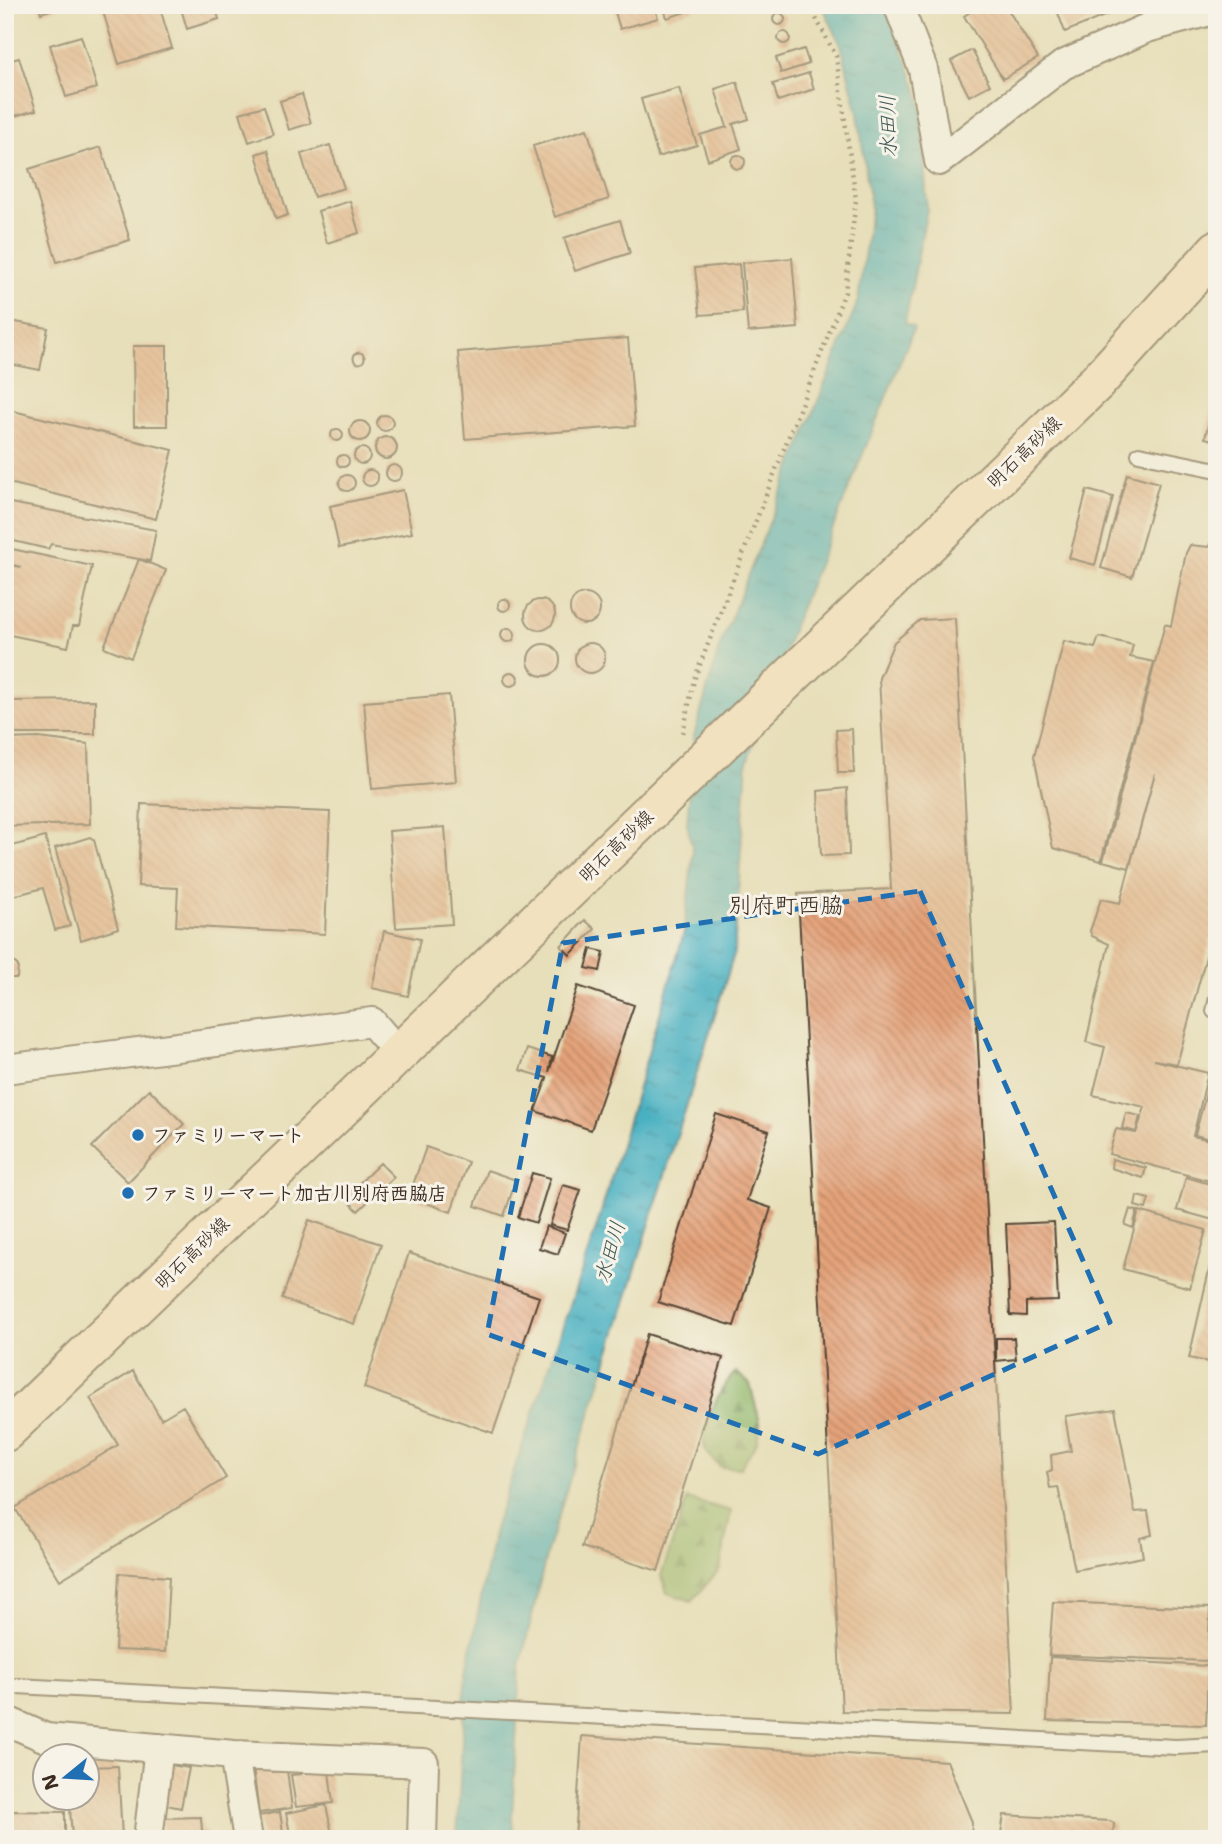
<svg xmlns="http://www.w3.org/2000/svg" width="1222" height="1844" font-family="'Shantell Sans','Klee One',sans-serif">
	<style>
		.forest { fill: url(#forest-firs); stroke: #677045; stroke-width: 2 }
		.water { fill: url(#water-ripples); stroke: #3e6c6f; stroke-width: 2 }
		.building { fill: url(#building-back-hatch) }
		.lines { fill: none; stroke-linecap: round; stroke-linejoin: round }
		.service-casing { stroke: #554535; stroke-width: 18 }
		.minor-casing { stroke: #554535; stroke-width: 32 }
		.secondary-casing { stroke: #554535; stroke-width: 42 }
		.path { stroke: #554535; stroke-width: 4.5; stroke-dasharray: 2 5; stroke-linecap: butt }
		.service { stroke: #fff; stroke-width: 14 }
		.minor { stroke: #fff; stroke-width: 28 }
		.secondary { stroke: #fde5c5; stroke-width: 38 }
		.marked { fill: none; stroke: #1f6fb2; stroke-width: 5; stroke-dasharray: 14 9; stroke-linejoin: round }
		.poi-dot { fill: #1f6fb2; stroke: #f7f3e8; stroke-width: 2.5 }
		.labels { text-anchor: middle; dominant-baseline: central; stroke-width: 6; stroke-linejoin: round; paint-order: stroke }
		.street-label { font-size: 19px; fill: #3b2a1e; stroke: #f7f3e8 }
		.poi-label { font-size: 19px; font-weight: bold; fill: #3b2a1e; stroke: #f7f3e8; text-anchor: start }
		.water-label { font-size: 21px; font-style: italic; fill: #3d5857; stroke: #f7f3e8 }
		.quarter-label { font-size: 23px; fill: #3b2a1e; stroke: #f7f3e8 }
	</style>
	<defs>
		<pattern id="forest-firs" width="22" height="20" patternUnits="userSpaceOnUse" patternTransform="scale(1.75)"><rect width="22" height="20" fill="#93b76c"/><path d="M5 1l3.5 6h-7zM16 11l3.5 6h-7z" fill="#799558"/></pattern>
		<pattern id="water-ripples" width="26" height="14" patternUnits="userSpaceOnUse" patternTransform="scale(1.75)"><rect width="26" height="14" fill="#42aec0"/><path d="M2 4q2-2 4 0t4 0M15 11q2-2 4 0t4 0" fill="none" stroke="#388e9b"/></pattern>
		<pattern id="building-back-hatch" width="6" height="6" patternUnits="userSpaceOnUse" patternTransform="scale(1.75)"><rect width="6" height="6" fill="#e4a37a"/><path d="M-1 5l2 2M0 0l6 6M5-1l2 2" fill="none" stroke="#ba8563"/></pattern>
	</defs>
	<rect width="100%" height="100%" fill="#f7f3e8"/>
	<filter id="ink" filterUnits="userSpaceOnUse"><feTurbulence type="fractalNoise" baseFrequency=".0143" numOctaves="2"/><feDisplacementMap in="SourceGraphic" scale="14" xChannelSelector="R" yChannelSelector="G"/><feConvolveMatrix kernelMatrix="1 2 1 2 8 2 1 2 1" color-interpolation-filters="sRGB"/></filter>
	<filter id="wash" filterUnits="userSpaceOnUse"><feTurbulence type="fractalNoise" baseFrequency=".00686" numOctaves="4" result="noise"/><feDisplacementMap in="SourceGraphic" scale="28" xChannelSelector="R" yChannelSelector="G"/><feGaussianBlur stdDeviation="1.57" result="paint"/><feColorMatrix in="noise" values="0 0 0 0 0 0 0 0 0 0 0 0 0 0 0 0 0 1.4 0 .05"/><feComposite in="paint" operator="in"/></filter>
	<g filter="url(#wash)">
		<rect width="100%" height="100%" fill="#e7dfb9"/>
		<path class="forest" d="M736,1372L750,1384L760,1423L757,1442L740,1468L720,1467C716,1462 708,1455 705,1449C698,1431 722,1384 736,1372Z
			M687,1499L731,1511L720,1569L692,1601L667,1593L661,1576Z"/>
		<path class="water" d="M822,5H887L921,101L927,209L905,323L914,328L794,624L747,762L734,954L547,1552L520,1667L512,1817L514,1839H457L465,1681L494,1529L597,1226L684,933L693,851L687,824L694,736L719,648L858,301L871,208L858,114L841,45Z"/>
		<g id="blocks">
			<path class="building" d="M39,5H63V6L41,13Z
				M101,5H159L172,48L119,64Z
				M180,5H215L219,19L187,29Z
				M613,5H654L658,18L620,29Z
				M663,5H704V6L667,18Z
				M981,5H1005L1038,58L1003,79L964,16Z
				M1055,5H1109L1112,13L1065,32Z
				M773 19a6 6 0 1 1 12 0a6 6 0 1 1-12 0Z
				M778 38a6 6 0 1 1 12 0a6 6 0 1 1-12 0Z
				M81,36L97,88L66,97L50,45Z
				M804,49L809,64L781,73L776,58Z
				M972,50L990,85L969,96L951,61Z
				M19,58L36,110L8,118L5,62Z
				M809,73L814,89L778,101L773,84Z
				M737,82L749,119L733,124L741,149L708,160L700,135L727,127L715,89Z
				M679,88L697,145L658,157L641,99Z
				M302,94L311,123L289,130L280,101Z
				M264,106L273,134L249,142L240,113Z
				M587,129L609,199L555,217L533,146Z
				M330,145L344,188L314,197L301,154Z
				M101,147L130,240L57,262L29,169Z
				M268,150L288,215L276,219L256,154Z
				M731 162a7 7 0 1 1 14 0a7 7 0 1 1-14 0Z
				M350,201L359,233L327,243L318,211Z
				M620,220L630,253L575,271L564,238Z
				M792,258L798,328L748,332L742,263Z
				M739,264L743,312L700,315L695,268Z
				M5,320L48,328L40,370L5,363Z
				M628,338L635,426L465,439L458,352Z
				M133,346H167V426H134Z
				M353.5 358a5.5 5.5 0 1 1 11 0a5.5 5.5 0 1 1-11 0Z
				M1217,385V441L1205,438Z
				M5,409L173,450L156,519L5,482Z
				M377 423a8 8 0 1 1 16 0a8 8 0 1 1-16 0Z
				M350 431a10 10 0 1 1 20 0a10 10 0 1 1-20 0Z
				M331 435a6 6 0 1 1 12 0a6 6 0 1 1-12 0Z
				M375 448a11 11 0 1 1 22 0a11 11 0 1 1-22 0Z
				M354 456a8 8 0 1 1 16 0a8 8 0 1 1-16 0Z
				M337 461a6 6 0 1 1 12 0a6 6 0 1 1-12 0Z
				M386 473a8 8 0 1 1 16 0a8 8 0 1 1-16 0Z
				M362 478a8 8 0 1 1 16 0a8 8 0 1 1-16 0Z
				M1127,474L1159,483L1132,577L1101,568Z
				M339 483a8 8 0 1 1 16 0a8 8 0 1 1-16 0Z
				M403,490L412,533L339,548L330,506Z
				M1087,490L1113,497L1095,565L1069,558Z
				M5,502L156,530L150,561L139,559L166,570L131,658L104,647L139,559L51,544L48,549L5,539Z
				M1216,526L1217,916L1177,1064L1154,1060L1208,1073L1193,1136L1217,1142V1183L1109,1154L1116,1129L1136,1133L1145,1107L1093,1095L1105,1047L1086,1042L1109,944L1092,936L1090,931L1101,899L1120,903L1155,773L1129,868L1103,861L1165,624L1171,626L1186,553L1190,545L1209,547Z
				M12,549L92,566L79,626H73L68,647L5,634V564L21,567L8,564Z
				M570 609a15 15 0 1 1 30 0a15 15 0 1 1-30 0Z
				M498 605a6 6 0 1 1 12 0a6 6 0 1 1-12 0Z
				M525 615a15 15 0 1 1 30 0a15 15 0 1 1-30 0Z
				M955,618L1014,1714L842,1711L798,894L891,889L879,678L894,642L920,620Z
				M501 635a7 7 0 1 1 14 0a7 7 0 1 1-14 0Z
				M1099,637L1133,645L1130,657L1154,662L1101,861L1053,848L1034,756L1064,641L1095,648Z
				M575 658a15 15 0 1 1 30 0a15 15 0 1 1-30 0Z
				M528 660a16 16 0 1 1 32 0a16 16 0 1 1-32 0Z
				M504 679a7 7 0 1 1 14 0a7 7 0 1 1-14 0Z
				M449,695L456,782L372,789L364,702Z
				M95,700V734H5V701Z
				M852,729L854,773H838L836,730Z
				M39,738L88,744L90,824L5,826V739Z
				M847,788L849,855L821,856L818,791Z
				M141,804L330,812L325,934L176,926L178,888L138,886Z
				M445,827L452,924L396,928L389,831Z
				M45,837L70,926L55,930L43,888L9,897L5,883V848Z
				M90,837L94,840L118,928L81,940L55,848Z
				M585,920L595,929L570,955L561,946Z
				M384,931L420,939L408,996L372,988Z
				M591,949L604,952L600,971L586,968Z
				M5,963H15L18,966L17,978H5Z
				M578,986L634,1005L591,1130L535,1111L547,1078L520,1070L527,1049L552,1057L549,1072Z
				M1217,1053V1141L1195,1135Z
				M149,1089L184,1124L128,1182L92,1147Z
				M1126,1113L1140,1116L1136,1132L1122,1128Z
				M716,1114L769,1131L747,1200L771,1208L734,1326L658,1302Z
				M426,1147L468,1162L451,1212L409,1197Z
				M1112,1159L1146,1168L1143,1178L1111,1168Z
				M380,1163L394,1177L358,1211L345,1197Z
				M487,1170L516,1180L504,1216L475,1206Z
				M532,1173L550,1178L536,1223L518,1217Z
				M1186,1177L1217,1186V1221L1177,1210Z
				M563,1185L581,1190L567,1230L550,1225Z
				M1137,1196L1149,1199L1146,1209L1135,1206Z
				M1130,1209L1137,1211L1133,1228L1125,1225Z
				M1139,1211L1206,1230L1190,1288L1123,1269Z
				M309,1220L381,1244L354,1324L282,1299Z
				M1054,1222L1058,1301L1026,1302V1316L1010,1315L1006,1224Z
				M546,1226L565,1233L558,1254L539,1248Z
				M1217,1235V1364L1189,1358Z
				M409,1253L539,1297L493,1433L364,1388Z
				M647,1334L723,1358L658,1571L582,1547Z
				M996,1338H1014L1016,1359L996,1361Z
				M133,1371L161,1419L183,1406L226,1478L60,1580L15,1508L118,1445L90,1398Z
				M1115,1409L1135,1512L1148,1511L1152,1535L1140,1538L1143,1557L1075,1570L1058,1487L1050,1488L1047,1472L1052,1470L1051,1455L1071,1451L1065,1416Z
				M119,1573L169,1577L165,1652L115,1650Z
				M1053,1602L1210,1608L1208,1661L1049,1655Z
				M1050,1657L1208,1666L1206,1725L1047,1721Z
				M582,1736L947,1761L972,1822L971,1839H575Z
				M328,1764L333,1803L296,1807L291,1775L301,1774L300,1767Z
				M170,1765L189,1768L181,1808L162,1804Z
				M271,1765L272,1772L287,1770L292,1808L259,1813L253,1767Z
				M118,1766L122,1837L72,1839L70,1807L77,1806L76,1798H88V1767Z
				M326,1805L333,1839H291L286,1813Z
				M10,1811L65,1812V1839H5V1817H10Z
				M280,1812L283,1833L262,1837L258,1816Z
				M1004,1815L1110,1821L1114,1823L1113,1839H1000Z
				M201,1817L202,1831H206V1839H162V1818Z"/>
		</g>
	</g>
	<g filter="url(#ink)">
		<use href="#blocks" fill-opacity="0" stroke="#554535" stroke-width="2"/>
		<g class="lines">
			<g class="service-casing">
				<path id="service" d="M1139,454L1217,470
					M1214,1011L1217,998
					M5,1691L17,1686L1176,1747L1217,1745"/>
			</g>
			<g class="minor-casing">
				<path id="minor" d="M898,5L923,69L939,161L1063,65L1147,28L1217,9
					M5,1069L372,1022L399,1054
					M5,1720L46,1738L234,1755L424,1763L422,1839
					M234,1755L248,1839
					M148,1839L159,1748"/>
			</g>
			<g class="secondary-casing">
				<path id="secondary" d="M5,1432L1097,382L1217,250"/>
			</g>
			<path class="path" d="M683,733L694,680L845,292L856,200L836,56L809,5"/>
			<use href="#service" class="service"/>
			<use href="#minor" class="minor"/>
			<use href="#secondary" class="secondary"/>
		</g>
	</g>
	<path d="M0 0H1222V1844H0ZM920,891L1110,1322L818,1454L487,1334L563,943Z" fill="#e7dfb9" fill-opacity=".55" fill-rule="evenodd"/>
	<path class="marked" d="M920,891L1110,1322L818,1454L487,1334L563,943Z"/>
	<g class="poi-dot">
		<circle cx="138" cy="1135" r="7"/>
		<circle cx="128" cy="1193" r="7"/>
	</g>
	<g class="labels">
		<g class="street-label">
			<text transform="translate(1024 452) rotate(-44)">明石高砂線</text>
			<text transform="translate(616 846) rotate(-44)">明石高砂線</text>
			<text transform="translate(192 1253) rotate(-44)">明石高砂線</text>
		</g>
		<g class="poi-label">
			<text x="152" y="1135">ファミリーマート</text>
			<text x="142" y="1193">ファミリーマート加古川別府西脇店</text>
		</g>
		<g class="water-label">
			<text transform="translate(888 126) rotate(-92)">水田川</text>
			<text transform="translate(610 1252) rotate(-74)">水田川</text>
		</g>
		<g class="quarter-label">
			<text x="786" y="905">別府町西脇</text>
		</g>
	</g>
	<rect width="1222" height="1844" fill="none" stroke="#f7f3e8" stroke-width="28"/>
	<g transform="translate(66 1777) rotate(252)"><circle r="33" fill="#f7f3e8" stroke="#aca397" stroke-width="2"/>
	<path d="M0-5L12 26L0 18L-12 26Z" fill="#1f6fb2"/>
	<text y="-10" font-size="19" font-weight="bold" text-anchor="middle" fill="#3b2a1e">N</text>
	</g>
</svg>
